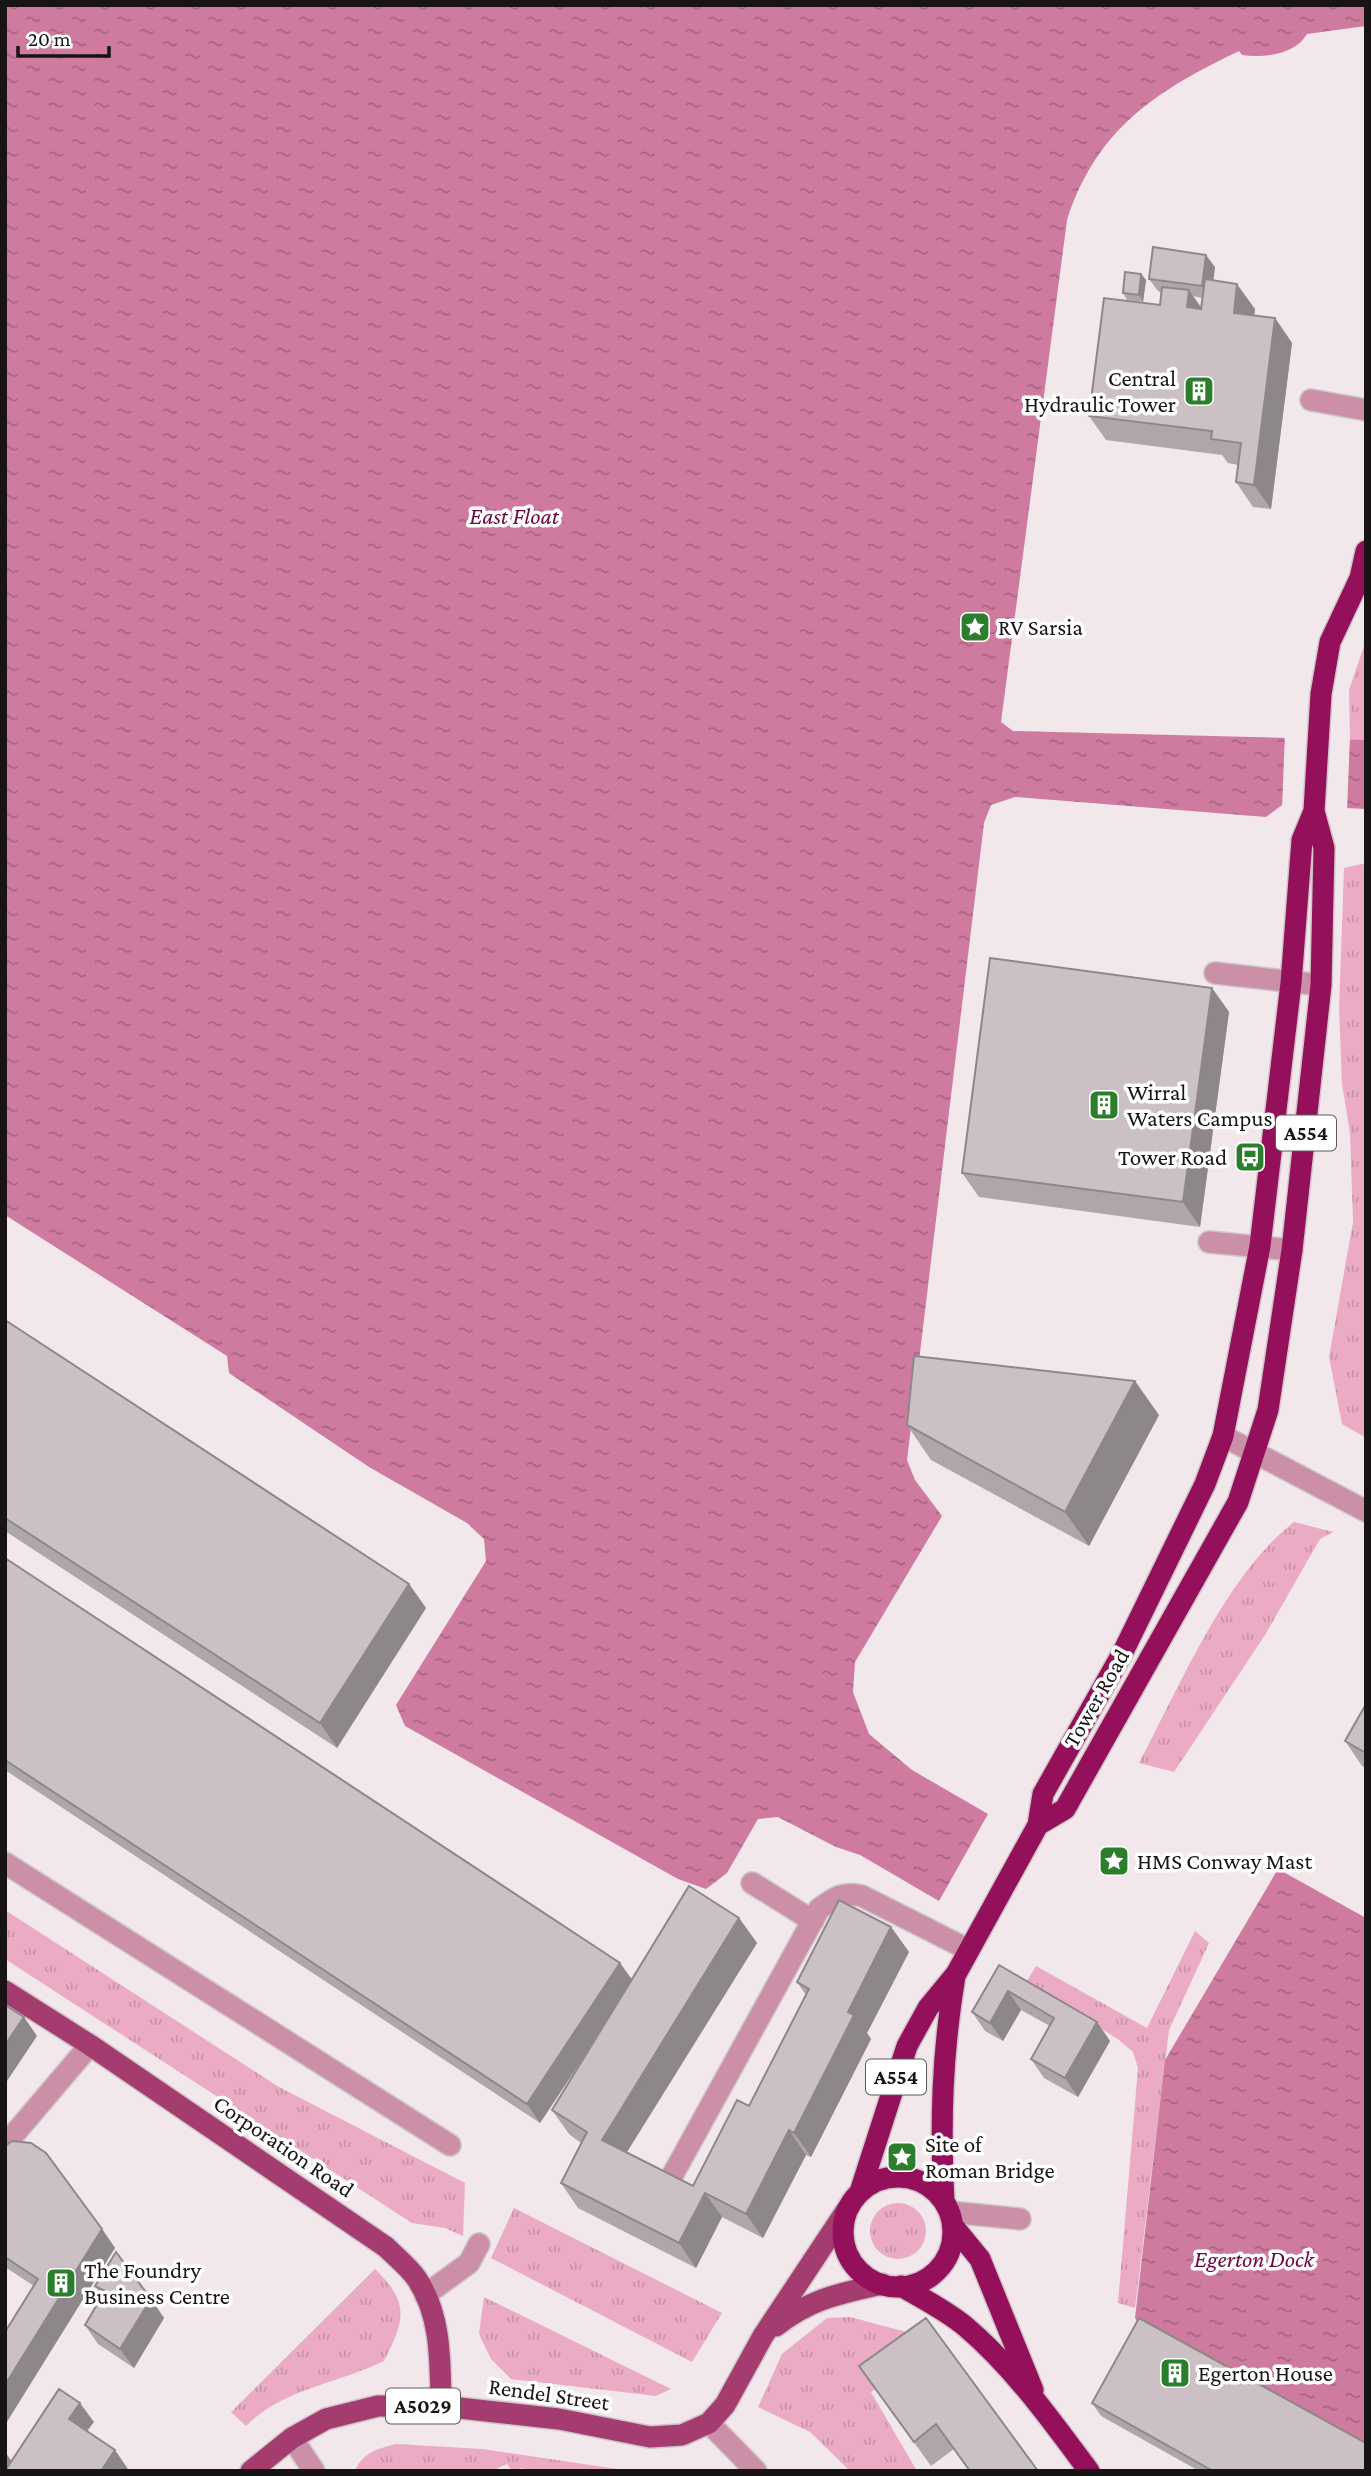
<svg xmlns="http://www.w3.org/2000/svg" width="1371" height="2476" font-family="'Crimson Pro',serif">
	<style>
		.grass { fill: url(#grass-tufts) }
		.water { fill: url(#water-ripples) }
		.pier { fill: #f2e8eb }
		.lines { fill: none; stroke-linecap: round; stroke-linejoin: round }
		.minor-casing { stroke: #cfc6c9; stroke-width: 24 }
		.major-casing { stroke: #cfc6c9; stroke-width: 24 }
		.highway-casing { stroke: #cfc6c9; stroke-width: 24 }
		.minor { stroke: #cb8fa7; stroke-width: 21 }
		.major { stroke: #a53c6f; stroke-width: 21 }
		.highway { stroke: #94105b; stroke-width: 21 }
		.wall { fill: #afa6a9; fill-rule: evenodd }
		.shaded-wall { fill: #8e878a }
		.building { fill: #cbc1c5; stroke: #8e878a; stroke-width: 2 }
		.labels { text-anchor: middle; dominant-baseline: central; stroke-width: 7; stroke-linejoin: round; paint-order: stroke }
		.shield { fill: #fff; stroke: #5d5a5c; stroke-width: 2 }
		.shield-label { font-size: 21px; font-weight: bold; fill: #181416 }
		.poi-label { font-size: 23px; fill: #181416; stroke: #fff; text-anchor: start }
		.street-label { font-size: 23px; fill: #181416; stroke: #fff }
		.water-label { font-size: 24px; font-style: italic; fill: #700643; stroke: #fff }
	</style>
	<defs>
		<pattern id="grass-tufts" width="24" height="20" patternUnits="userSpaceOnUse" patternTransform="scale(1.75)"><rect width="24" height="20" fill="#ebabc5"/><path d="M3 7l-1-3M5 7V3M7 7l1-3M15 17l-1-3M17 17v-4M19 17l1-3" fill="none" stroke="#c992a8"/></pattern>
		<pattern id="water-ripples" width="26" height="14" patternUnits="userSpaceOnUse" patternTransform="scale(1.75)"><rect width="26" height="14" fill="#cf7b9f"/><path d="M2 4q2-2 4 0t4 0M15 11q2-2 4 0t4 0" fill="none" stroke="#a76481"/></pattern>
	</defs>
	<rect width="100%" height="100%" fill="#f2e8eb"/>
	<path class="grass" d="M1366,640V740H1350L1349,690Z
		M1366,863V1438L1342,1424L1329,1357L1353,1222L1350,1133L1342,1084L1339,1008L1344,868Z
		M1294,1522L1333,1532L1320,1539L1265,1635L1174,1772L1139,1763C1180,1686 1225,1576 1294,1522Z
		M5,1910L279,2087L465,2183L463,2236L445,2228L412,2223L5,1959Z
		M1195,1931L1209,1943L1169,2030L1135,2308L1118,2303L1138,2068L1133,2052L1119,2040L1027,1981L1036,1966L1147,2028Z
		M870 2231a28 28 0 1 1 56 0a28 28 0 1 1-56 0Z
		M514,2208L722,2313L692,2362L491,2258Z
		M375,2269C410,2303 405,2320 384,2361C337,2384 284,2388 246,2426L231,2412Z
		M484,2297L671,2389L656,2396L511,2379L491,2359L479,2334Z
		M850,2317L944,2342L871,2392L917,2471H850L810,2432L758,2407L782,2354L827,2318Z
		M396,2444L482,2449L617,2469L525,2471L522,2468L512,2471L507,2464L492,2471H355C362,2453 379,2448 396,2444Z"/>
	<path class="water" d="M5,5H1366V26L1307,34C1295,55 1264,58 1242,55L1239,51C1156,91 1097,128 1067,220L1001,722L1013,731L1366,740V809L1282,805L1266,817L1015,797L991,805L984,823L907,1460L915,1480L942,1516L855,1662L853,1692L869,1734L912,1770L988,1814L939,1901L860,1855L836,1847L778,1817L758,1819L727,1873L706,1889L678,1879L405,1726L396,1705L486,1561L484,1539L467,1523L369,1467L229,1373L227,1356L5,1215Z
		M1278,1869L1366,1918V2454L1139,2325L1135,2318L1165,2060Z"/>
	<path class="pier" d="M1285,733L1350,736L1347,812L1282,809Z"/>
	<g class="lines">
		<g class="minor-casing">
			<path id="minor" d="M1311,400L1366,410
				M1215,973L1321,985
				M1209,1242L1292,1250
				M1223,1436L1366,1511
				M5,1863L450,2145
				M752,1883L813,1921
				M5,2145L90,2045
				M672,2176L819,1909C834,1898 843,1891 862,1896L969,1950
				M950,2212L1020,2219
				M425,2295L469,2263L479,2244
				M709,2423L756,2471
				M292,2438L314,2471"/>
		</g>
		<g class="major-casing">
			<path id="major" d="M5,1991L90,2045L386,2247C396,2257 409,2267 417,2279C442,2317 440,2363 441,2406
				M776,2326C812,2298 839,2294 882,2284
				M251,2471L292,2438L326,2419L378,2406H441L559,2419L650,2437L682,2435L709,2423L725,2405L763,2336L848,2208"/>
		</g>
		<g class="highway-casing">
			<path id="highway" d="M1038,1825L1065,1809L1238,1502L1268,1410L1292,1250L1321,985L1324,848L1314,811L1321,694L1330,642L1360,578L1366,551
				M843 2232a55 55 0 1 1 110 0a55 55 0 1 1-110 0Z
				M860,2192L907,2046L928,2008L956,1974L1038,1825L1043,1794L1122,1654L1205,1484L1223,1436L1260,1246L1291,983L1302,840L1314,811
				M944,2202C940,2123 942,2054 955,1976
				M953,2226L980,2259L1033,2390
				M901,2286C923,2299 947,2311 966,2327C1014,2368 1051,2420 1089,2471"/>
		</g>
		<use href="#minor" class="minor"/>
		<use href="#major" class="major"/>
		<use href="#highway" class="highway"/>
	</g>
	<path class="wall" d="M1215,267L1213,281L1255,309L1254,316L1275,318L1292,343L1271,509L1253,507L1236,482L1238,465L1228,463L1222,455L1106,440L1089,416L1160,305L1161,292L1158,291L1149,279ZM1193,296L1202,298L1201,307Z
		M1141,274L1146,280L1143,302L1127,300L1123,293Z
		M1212,988L1229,1012L1200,1227L979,1197L962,1173Z
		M5,1320L409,1584L426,1608L337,1748L5,1531Z
		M1159,1415L1089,1546L931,1460L907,1425Z
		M5,1558L620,1963L632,1979L739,1918L757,1943L626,2153L693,2186L749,2106L806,1995L797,1982L891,1927L909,1952L867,2033L871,2039L811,2157L806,2155L763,2238L722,2217L696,2268L578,2208L561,2183L581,2143L569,2134L552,2110L588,2051L540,2123L5,1770Z
		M1366,1704V1768L1362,1766L1345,1741Z
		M999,1965L1097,2022L1110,2041L1078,2097L1044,2078L1031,2059L1050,2026L1021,2010L1003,2041L985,2031L972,2012Z
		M5,2146L102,2229L115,2248L34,2286L5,2267Z
		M95,2286L151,2299L164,2318L134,2368L98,2344L85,2325L102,2296Z
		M859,2366L1038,2471H969L954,2449L931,2466Z
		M1092,2403L1366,2471H1199L1101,2416Z"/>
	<path class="shaded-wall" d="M1206,255L1215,267L1211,299L1202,286Z
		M1141,274L1146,280L1143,302L1139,295Z
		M1237,284L1255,309L1251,338L1234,313Z
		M1189,290L1206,315L1187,307Z
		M1275,318L1292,343L1271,509L1254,485Z
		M1212,988L1229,1012L1200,1227L1183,1202Z
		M1135,1381L1159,1415L1089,1546L1065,1512Z
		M409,1584L426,1608L337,1748L320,1723Z
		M739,1918L757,1943L619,2165L602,2140Z
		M891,1927L909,1952L867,2033L871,2039L811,2157L794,2133L848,2012Z
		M620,1963L633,1982L540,2123L527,2104Z
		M1008,1991L1021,2010L1003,2041L990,2023Z
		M24,2017L37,2036L5,2084V2045Z
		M1097,2022L1110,2041L1078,2097L1065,2078Z
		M789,2130L806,2155L763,2238L746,2214Z
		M705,2193L722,2217L696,2268L679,2243Z
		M102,2229L115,2248L5,2425V2385Z
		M151,2299L164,2318L134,2368L120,2349Z
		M80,2403L94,2422L82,2438L69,2419Z
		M115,2450L128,2469L127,2471H101Z
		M6,2453L18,2471H5Z"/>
	<path class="building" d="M1153,247L1206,255L1202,286L1149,279Z
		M1125,272L1141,274L1139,295L1123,293Z
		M1205,279L1237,284L1234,313L1275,318L1254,485L1236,482L1241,443L1211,439L1212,431L1089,416L1104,298L1160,305L1162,287L1189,290L1187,307L1201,309Z
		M990,958L1212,988L1183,1202L962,1173Z
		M5,1320L409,1584L320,1723L5,1518Z
		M914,1356L1135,1381L1065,1512L907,1425Z
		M5,1558L620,1963L527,2104L5,1760Z
		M1366,1704V1753L1345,1741Z
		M689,1886L739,1918L602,2140L693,2186L737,2100L749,2106L809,1989L797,1982L839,1900L891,1927L848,2012L854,2015L794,2133L789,2130L746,2214L705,2193L679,2243L561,2183L587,2132L552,2110Z
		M999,1965L1097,2022L1065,2078L1031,2059L1054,2018L1008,1991L990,2023L972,2012Z
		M5,2005L24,2017L5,2045Z
		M12,2141L31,2143L46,2153L102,2229L5,2385V2332L38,2279L5,2257V2146Z
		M116,2252L151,2299L120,2349L85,2325L105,2291L95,2286Z
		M926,2318L1038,2471H970L936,2424L914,2442L859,2366Z
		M1139,2318L1366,2443V2471H1213L1092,2403Z
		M59,2389L80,2403L69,2419L115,2450L101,2471H5Z"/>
	<defs>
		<g id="building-square" transform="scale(1.575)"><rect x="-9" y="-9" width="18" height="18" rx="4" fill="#2b7f2c" stroke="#fff"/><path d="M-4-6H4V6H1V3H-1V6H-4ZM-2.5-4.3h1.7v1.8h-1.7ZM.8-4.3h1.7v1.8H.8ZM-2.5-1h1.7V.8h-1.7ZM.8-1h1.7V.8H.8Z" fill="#fff"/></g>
		<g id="sight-square" transform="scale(1.575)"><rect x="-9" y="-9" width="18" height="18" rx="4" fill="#2b7f2c" stroke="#fff"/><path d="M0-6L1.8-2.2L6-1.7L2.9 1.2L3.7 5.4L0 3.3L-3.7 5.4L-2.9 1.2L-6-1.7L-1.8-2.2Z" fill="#fff"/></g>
		<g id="bus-square" transform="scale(1.575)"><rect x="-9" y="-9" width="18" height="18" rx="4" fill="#2b7f2c" stroke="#fff"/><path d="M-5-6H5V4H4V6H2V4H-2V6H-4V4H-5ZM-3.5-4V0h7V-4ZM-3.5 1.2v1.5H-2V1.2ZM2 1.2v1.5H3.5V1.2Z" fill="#fff"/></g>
	</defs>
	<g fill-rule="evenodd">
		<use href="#building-square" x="1199" y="391"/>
		<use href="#sight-square" x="975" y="627"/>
		<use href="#building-square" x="1104" y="1105"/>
		<use href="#bus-square" x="1250" y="1157"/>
		<use href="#sight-square" x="1114" y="1861"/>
		<use href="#sight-square" x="902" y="2157"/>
		<use href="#building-square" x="61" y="2283"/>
		<use href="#building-square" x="1175" y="2373"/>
	</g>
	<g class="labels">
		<g class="shield">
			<rect x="1276" y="1115.5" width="60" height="35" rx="5"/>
			<rect x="866" y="2059.5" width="60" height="35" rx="5"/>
			<rect x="386" y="2388.5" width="74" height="35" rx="5"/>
		</g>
		<g class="shield-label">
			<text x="1306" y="1133">A554</text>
			<text x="896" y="2077">A554</text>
			<text x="423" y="2406">A5029</text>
		</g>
		<g class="poi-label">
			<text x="1176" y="378" text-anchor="end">Central<tspan x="1176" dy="26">Hydraulic Tower</tspan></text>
			<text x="998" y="627">RV Sarsia</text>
			<text x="1127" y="1092">Wirral<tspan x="1127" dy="26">Waters Campus</tspan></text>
			<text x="1227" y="1157" text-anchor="end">Tower Road</text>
			<text x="1137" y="1861">HMS Conway Mast</text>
			<text x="925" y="2144">Site of<tspan x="925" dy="26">Roman Bridge</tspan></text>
			<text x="84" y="2270">The Foundry<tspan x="84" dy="26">Business Centre</tspan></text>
			<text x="1198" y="2373">Egerton House</text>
		</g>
		<g class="street-label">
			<text transform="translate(1096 1698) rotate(-60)">Tower Road</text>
			<text transform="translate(284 2146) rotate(34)">Corporation Road</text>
			<text transform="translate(549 2394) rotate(8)">Rendel Street</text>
		</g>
		<g class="water-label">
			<text x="514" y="515">East Float</text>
			<text x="1254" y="2258">Egerton Dock</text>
		</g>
	</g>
	<rect width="1371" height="2476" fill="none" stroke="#181416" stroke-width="14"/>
	<path d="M18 46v10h91v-10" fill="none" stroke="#181416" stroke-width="3.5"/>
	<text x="28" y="46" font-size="21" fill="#181416" stroke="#ffffff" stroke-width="5" paint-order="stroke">20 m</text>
</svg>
